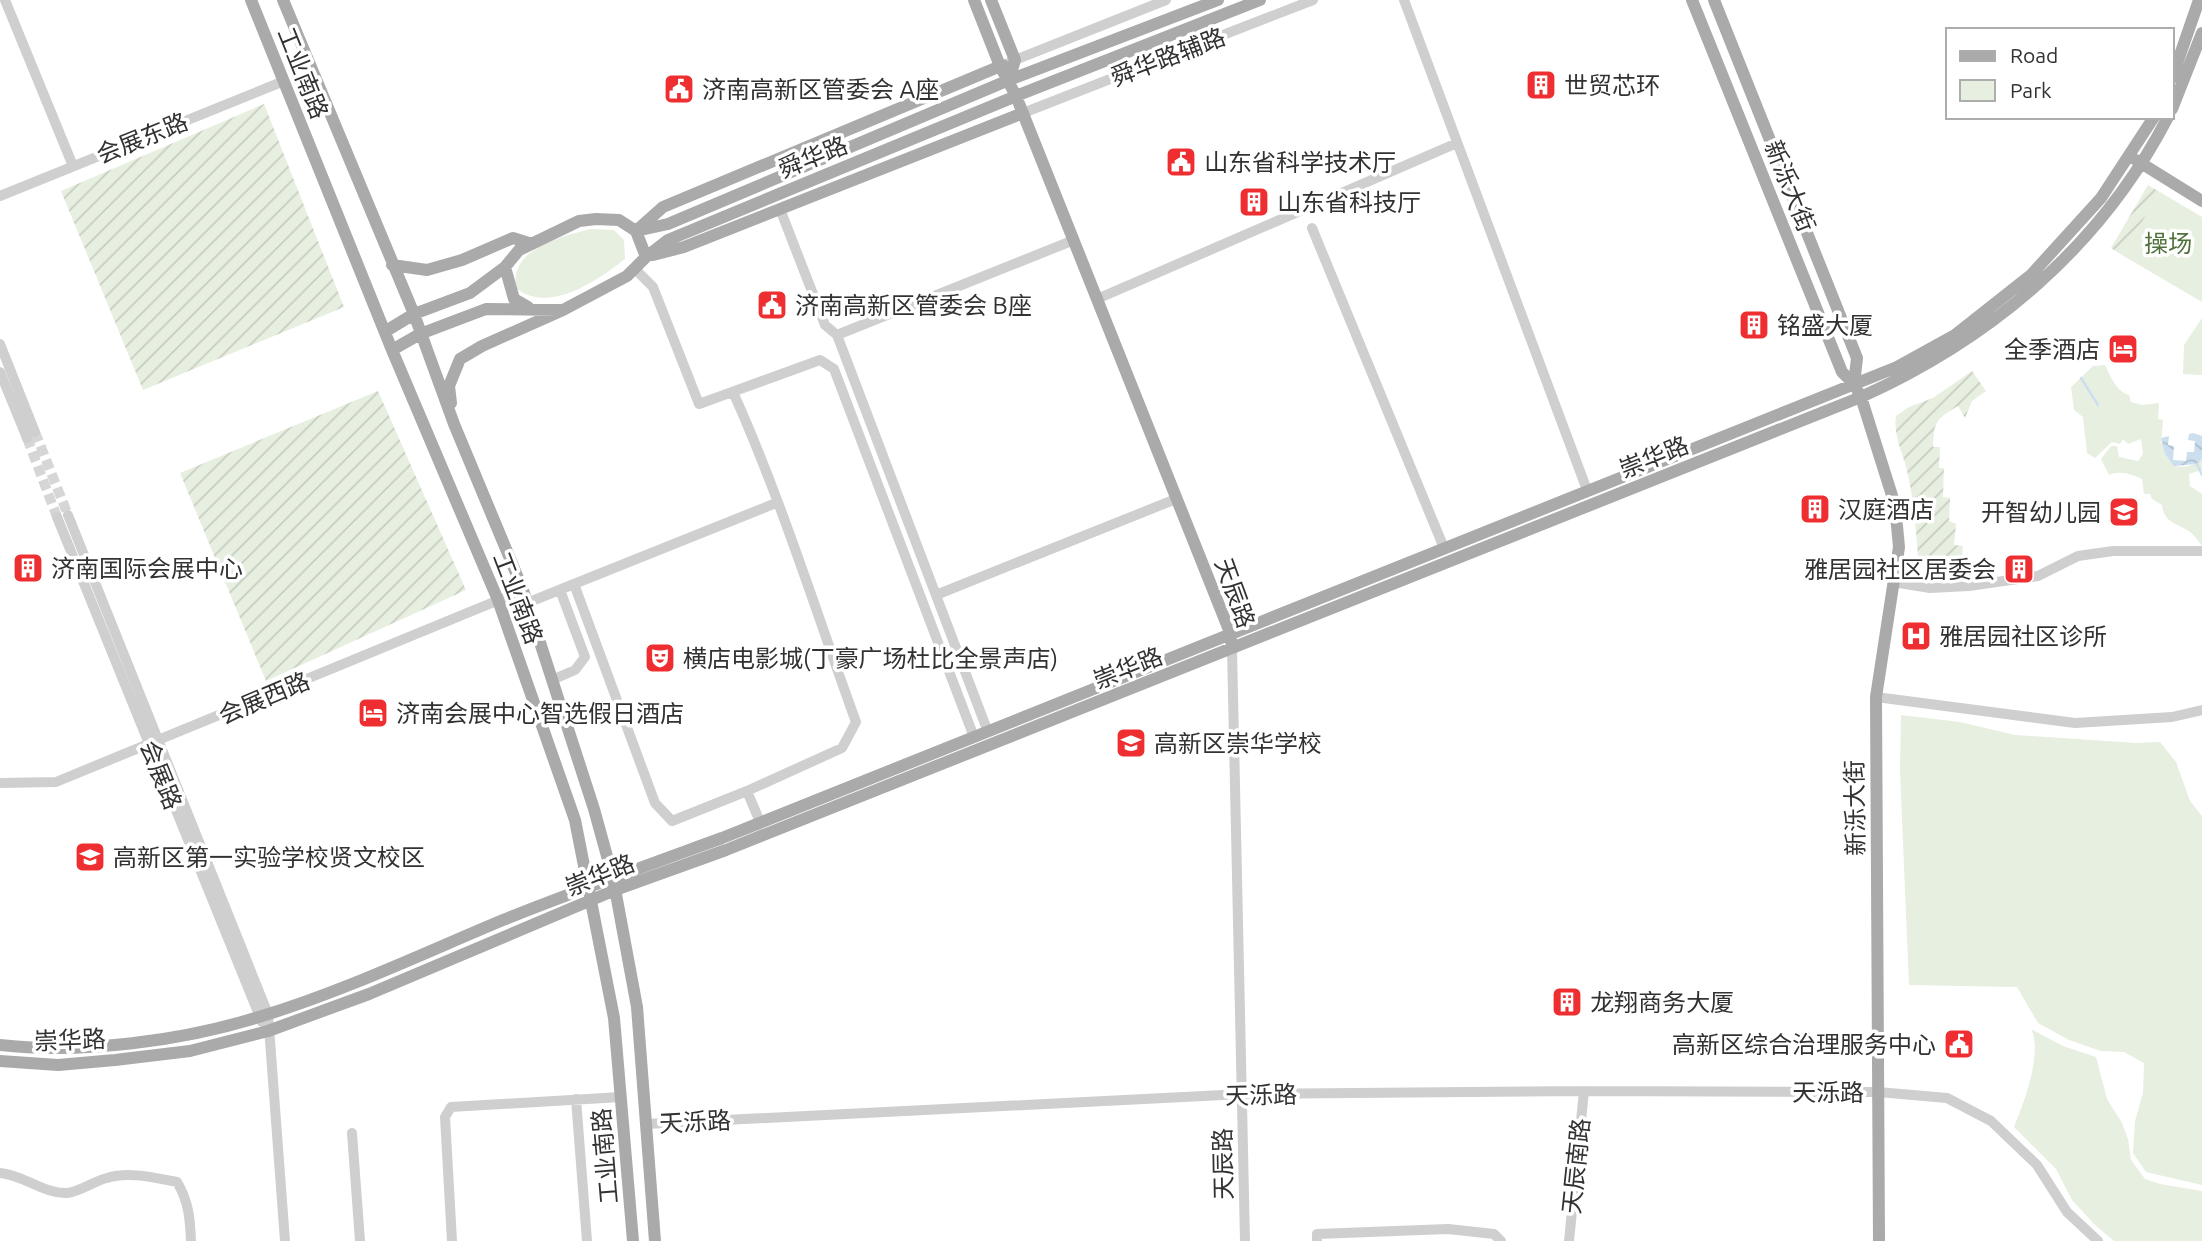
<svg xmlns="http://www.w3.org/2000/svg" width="2202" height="1241" font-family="Ubuntu,'Noto Sans SC',sans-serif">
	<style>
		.park { fill: #e7efe0 }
		.garden { fill: url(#garden-furrows) }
		.water { fill: url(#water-waves) }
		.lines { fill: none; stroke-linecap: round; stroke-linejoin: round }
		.stream { stroke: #cbdfef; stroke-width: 2.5 }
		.minor-tunnel { stroke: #d6d6d6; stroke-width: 10; stroke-dasharray: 10 5; stroke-linecap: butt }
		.minor { stroke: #cfcfcf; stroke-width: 10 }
		.major { stroke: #aaa; stroke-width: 12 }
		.labels { text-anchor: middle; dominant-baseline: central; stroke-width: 7; stroke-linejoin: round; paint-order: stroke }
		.street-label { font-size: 24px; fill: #323232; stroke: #fff }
		.poi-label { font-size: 24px; fill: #323232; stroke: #fff; text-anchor: start }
		.park-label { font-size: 24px; fill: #51713c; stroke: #fff }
	</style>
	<defs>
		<pattern id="garden-furrows" width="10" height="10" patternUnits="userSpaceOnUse" patternTransform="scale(1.75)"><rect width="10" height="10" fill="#e7efe0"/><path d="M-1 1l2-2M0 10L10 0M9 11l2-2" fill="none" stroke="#c7cdc1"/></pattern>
		<pattern id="water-waves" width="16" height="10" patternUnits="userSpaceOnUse" patternTransform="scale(1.75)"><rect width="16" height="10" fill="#cbdfef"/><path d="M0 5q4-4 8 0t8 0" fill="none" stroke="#afc0cd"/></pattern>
	</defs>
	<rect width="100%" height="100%" fill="#fff"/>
	<path class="park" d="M2160,192L2202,217V302L2122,255Z
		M590,229L614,230L624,240L625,259C598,280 549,315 516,288C509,249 561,237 590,229Z
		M2202,318V375L2183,374L2184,345Z
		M2105,365C2111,377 2116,391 2129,395L2131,402L2142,405L2159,403L2158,419L2163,420L2161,444H2163L2165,454L2174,466C2184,468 2195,466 2202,459V470L2189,474L2190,486L2202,494V546C2198,540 2192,532 2185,529C2173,522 2164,521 2162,505L2152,499L2150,494H2144L2142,479C2132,474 2119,470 2109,475L2101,459L2111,446H2117L2119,457L2138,461L2143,454L2141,439L2128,444L2123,439L2120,444L2112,442L2095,458L2087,453L2083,417L2074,410L2071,387L2093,366Z
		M1901,715L1960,722L2015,735L2136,743L2160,742L2176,762L2190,801L2202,816V1185L2146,1172L2133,1153L2135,1121L2143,1093L2144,1063L2124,1052L2101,1051L2069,1040L2038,1023L2017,987L1909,985L1900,771Z
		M2031,1029L2063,1046L2096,1057L2107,1099L2122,1123L2128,1139L2131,1160L2145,1179L2160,1184L2202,1191V1241H2114L2094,1224L2072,1200L2056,1169L2014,1127C2024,1103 2043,1052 2031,1029Z"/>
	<path class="garden" d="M264,104L344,307L143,390L61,191Z
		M2148,185L2160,192L2122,255L2111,248Z
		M1972,371L1986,391L1972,401L1965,418L1958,406C1936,419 1934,421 1933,447H1940L1939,468H1944L1943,497L1950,498L1949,521L1956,524L1954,545L1963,546L1962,556L1918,557C1916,530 1914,502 1908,475C1904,454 1893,438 1896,416L1909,407L1933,398Z
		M378,391L466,590L266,681L180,473Z"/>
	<path class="water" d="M2193,433L2202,436V459L2197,464L2174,466L2165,454L2161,438L2169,436L2168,445L2174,446L2173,460L2186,461L2187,452H2194L2195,441L2188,440L2189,434Z"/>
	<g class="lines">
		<path class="stream" d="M2081,378L2098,405
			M2197,464L2202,475"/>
		<path class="minor-tunnel" d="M35,432L68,515
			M27,438L57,517"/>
		<path class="minor" d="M5,0L73,166
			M1404,0L1587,490
			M1010,62L1166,0
			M1023,113L1313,0
			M0,196L284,81
			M780,209L825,325L837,335
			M1312,228L1444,548
			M635,269L653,287L699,404L820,360L834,369L974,737
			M1097,299L1457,143
			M0,344L35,432
			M0,372L27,438
			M733,392C781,499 816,612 856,722L842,748L747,791L672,821L655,803L574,584L776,503
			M68,515L268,1014L285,1241
			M57,517L262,1022
			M1893,582L1930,588L1969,586L2038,576L2078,556L2113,551H2202
			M936,595L1176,499
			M527,603L574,584
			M1232,649L1245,1241
			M552,680L575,670L585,657L560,590
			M1876,697L2075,723L2172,717L2202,710
			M988,732L837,335L1074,240
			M0,783L56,782L523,590
			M747,791L760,822
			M576,1099L587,1241
			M646,1124L1243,1094L1584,1091L1878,1092L1947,1098L1991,1121L2037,1165L2067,1212L2098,1241
			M352,1133L360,1241
			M0,1173C24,1175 44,1194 67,1193C80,1192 94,1181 107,1178C129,1171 155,1178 177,1182C189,1202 190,1219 191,1241
			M452,1241L445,1117L451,1107L621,1097
			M1317,1241V1234L1448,1229L1494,1234L1501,1241
			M1569,1241L1584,1091"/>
		<path class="major" d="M251,0L392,350L498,600L575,820L614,1018L633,1241
			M283,0L414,314L454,424L523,590L594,809L613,878L637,1007L655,1241
			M974,0L1000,66L1016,96L1231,635V642
			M991,0L1015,60L1009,80
			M1692,0L1842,372L1854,384L1861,397L1895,505L1899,547L1876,697L1879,1241
			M1714,0L1857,358L1854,384
			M2172,78L2199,0
			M2172,109L2202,33
			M2136,160L2202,201
			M636,231L663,207L1003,65
			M636,231L646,257
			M653,255L684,247L1023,113
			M392,265L427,270L462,260L513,238L532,244
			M505,267L514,299L528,307
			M386,331L414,314L470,293L505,267L519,250L579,221L596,219L619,220L636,231L668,224L1009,80L1218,0
			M392,350L420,334L486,309L560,310
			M451,403L449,386L460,359L482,346L563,310L627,276L646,257L668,240L1016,96L1260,0
			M0,1045C82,1054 183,1041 262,1016C344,991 424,953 503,920C575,891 648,865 722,838L1897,367L1955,335L2031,275L2101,198L2154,117
			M0,1061L58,1065L115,1060L190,1051L268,1031L369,994L615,890L726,850L1861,397C1992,338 2101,246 2168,117"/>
	</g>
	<defs>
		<g id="building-square" transform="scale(1.575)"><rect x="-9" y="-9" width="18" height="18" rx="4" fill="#ee2e30" stroke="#fff"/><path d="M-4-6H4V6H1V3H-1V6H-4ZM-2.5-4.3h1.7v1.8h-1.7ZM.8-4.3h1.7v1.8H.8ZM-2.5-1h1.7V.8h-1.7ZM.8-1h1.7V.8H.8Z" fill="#fff"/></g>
		<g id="civic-square" transform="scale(1.575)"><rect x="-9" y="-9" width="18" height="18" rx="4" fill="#ee2e30" stroke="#fff"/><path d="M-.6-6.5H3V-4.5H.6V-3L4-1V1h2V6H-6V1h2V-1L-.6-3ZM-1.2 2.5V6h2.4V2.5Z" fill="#fff"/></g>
		<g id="hotel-square" transform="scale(1.575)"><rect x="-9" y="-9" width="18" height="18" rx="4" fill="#ee2e30" stroke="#fff"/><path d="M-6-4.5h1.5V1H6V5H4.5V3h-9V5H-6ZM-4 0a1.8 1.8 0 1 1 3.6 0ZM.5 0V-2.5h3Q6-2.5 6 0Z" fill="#fff"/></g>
		<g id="school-square" transform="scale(1.575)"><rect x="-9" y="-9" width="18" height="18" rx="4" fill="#ee2e30" stroke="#fff"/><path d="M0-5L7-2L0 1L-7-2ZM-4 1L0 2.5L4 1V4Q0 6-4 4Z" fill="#fff"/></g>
		<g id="hospital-square" transform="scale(1.575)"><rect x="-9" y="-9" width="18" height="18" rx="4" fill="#ee2e30" stroke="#fff"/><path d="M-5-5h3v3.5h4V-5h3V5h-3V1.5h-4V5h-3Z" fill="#fff"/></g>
		<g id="theatre-square" transform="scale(1.575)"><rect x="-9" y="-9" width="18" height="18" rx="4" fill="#ee2e30" stroke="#fff"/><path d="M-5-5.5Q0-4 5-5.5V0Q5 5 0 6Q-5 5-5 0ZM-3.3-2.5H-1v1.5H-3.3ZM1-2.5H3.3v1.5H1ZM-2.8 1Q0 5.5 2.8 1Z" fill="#fff"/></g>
	</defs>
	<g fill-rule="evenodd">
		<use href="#building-square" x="1541" y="85"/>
		<use href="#civic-square" x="679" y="89"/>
		<use href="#civic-square" x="1181" y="162"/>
		<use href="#building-square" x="1254" y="202"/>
		<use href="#civic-square" x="772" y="305"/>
		<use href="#building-square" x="1754" y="325"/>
		<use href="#hotel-square" x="2123" y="349"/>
		<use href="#building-square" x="1815" y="509"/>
		<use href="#school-square" x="2124" y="512"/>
		<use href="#building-square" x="28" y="568"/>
		<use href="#building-square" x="2019" y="569"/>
		<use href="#hospital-square" x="1916" y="636"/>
		<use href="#theatre-square" x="660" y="658"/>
		<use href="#hotel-square" x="373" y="713"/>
		<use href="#school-square" x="1131" y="743"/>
		<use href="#school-square" x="90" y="857"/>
		<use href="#building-square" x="1567" y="1002"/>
		<use href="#civic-square" x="1959" y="1044"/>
	</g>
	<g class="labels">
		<g class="street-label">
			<text transform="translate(1168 57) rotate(-21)">舜华路辅路</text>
			<text transform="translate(303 73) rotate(68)">工业南路</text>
			<text transform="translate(142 138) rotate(-22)">会展东路</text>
			<text transform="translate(813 157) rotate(-22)">舜华路</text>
			<text transform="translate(1790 186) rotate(68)">新泺大街</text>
			<text transform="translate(1654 457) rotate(-22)">崇华路</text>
			<text transform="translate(1235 593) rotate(70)">天辰路</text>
			<text transform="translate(518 598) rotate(69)">工业南路</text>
			<text transform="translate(1128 668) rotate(-22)">崇华路</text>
			<text transform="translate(264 698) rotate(-23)">会展西路</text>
			<text transform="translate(161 775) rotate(68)">会展路</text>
			<text transform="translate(1855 808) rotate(-91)">新泺大街</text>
			<text transform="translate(600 875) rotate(-22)">崇华路</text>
			<text transform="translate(70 1040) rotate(-2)">崇华路</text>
			<text x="1828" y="1092">天泺路</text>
			<text transform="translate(1261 1095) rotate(-1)">天泺路</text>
			<text transform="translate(695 1122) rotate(-3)">天泺路</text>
			<text transform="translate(605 1156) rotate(-95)">工业南路</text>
			<text transform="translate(1223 1164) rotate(-91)">天辰路</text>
			<text transform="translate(1576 1166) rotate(-84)">天辰南路</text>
		</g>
		<g class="poi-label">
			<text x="1564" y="85">世贸芯环</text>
			<text x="702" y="89">济南高新区管委会 A座</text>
			<text x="1204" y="162">山东省科学技术厅</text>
			<text x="1277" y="202">山东省科技厅</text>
			<text x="795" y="305">济南高新区管委会 B座</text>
			<text x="1777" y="325">铭盛大厦</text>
			<text x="2100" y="349" text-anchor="end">全季酒店</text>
			<text x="1838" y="509">汉庭酒店</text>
			<text x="2101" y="512" text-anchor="end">开智幼儿园</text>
			<text x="51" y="568">济南国际会展中心</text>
			<text x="1996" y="569" text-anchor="end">雅居园社区居委会</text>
			<text x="1939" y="636">雅居园社区诊所</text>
			<text x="683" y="658">横店电影城(丁豪广场杜比全景声店)</text>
			<text x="396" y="713">济南会展中心智选假日酒店</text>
			<text x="1154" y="743">高新区崇华学校</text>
			<text x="113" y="857">高新区第一实验学校贤文校区</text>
			<text x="1590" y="1002">龙翔商务大厦</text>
			<text x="1936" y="1044" text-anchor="end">高新区综合治理服务中心</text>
		</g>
		<g class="park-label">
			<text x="2168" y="243">操场</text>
		</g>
	</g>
	<rect x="1946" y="28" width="228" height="91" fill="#ffffff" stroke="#adadad" stroke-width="2"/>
	<rect x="1960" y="51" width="35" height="10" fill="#aaaaaa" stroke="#adadad" stroke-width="2"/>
	<text x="2010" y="63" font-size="21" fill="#323232">Road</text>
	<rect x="1960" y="80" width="35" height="21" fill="#e7efe0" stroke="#adadad" stroke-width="2"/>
	<text x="2010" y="98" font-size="21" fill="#323232">Park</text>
</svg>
